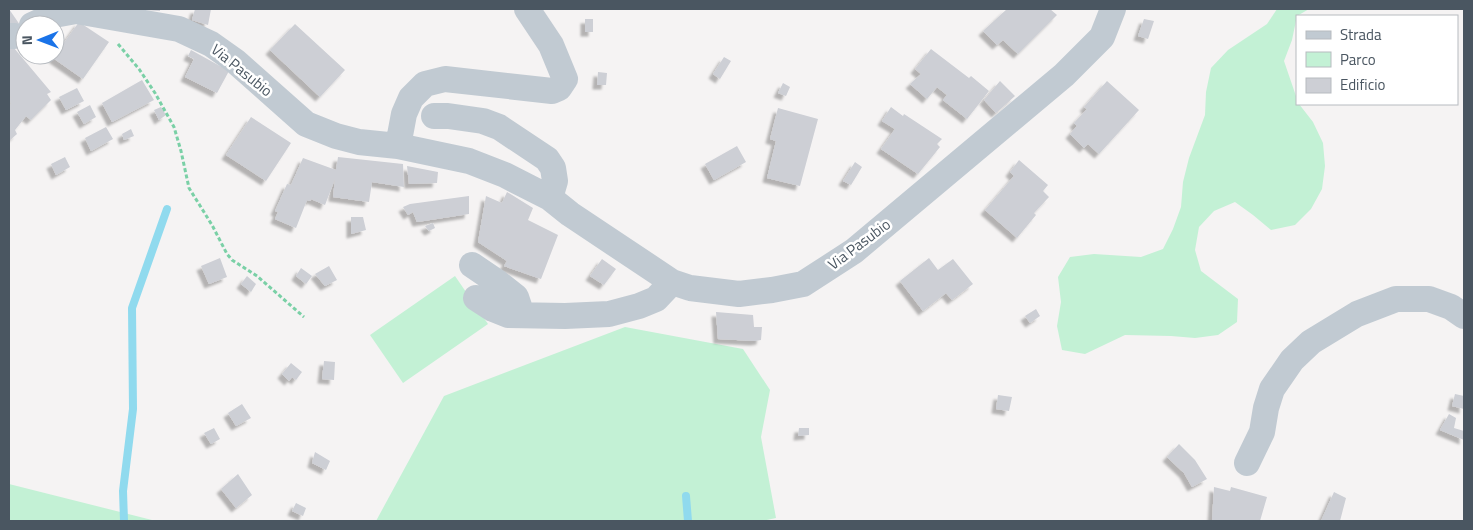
<svg xmlns="http://www.w3.org/2000/svg" width="1473" height="530" font-family="'Titillium Web',sans-serif">
	<style>
		.green { fill: #c3f1d5 }
		.lines { fill: none; stroke-linecap: round; stroke-linejoin: round }
		.stream { stroke: #90daee; stroke-width: 8 }
		.building { fill: #cdcfd5; filter: url(#shadow) }
		.path { stroke: #7ad0a6; stroke-width: 3; stroke-dasharray: 4 2.5; stroke-linecap: butt }
		.minor { stroke: #c1cad2; stroke-width: 26 }
		.labels { text-anchor: middle; dominant-baseline: central; stroke-width: 5; stroke-linejoin: round; paint-order: stroke }
		.street-label { font-size: 15px; fill: #4a5661; stroke: #fff }
	</style>
	<defs>
		<filter id="shadow"><feDropShadow dx="-4.5" dy="4.5" stdDeviation="1" flood-color="#0004"/></filter>
	</defs>
	<rect width="100%" height="100%" fill="#f5f3f3"/>
	<path class="green" d="M1277,9H1309L1297,16L1292,40L1284,61L1297,99V104H1299L1313,122L1323,143L1325,166L1322,189L1311,209L1295,225L1271,230L1253,215L1235,202L1214,211L1199,227L1195,250L1201,271L1238,299L1237,322L1218,335L1195,338L1171,336L1125,335L1085,354L1062,350L1057,326L1061,302L1058,277L1070,257L1094,254L1141,257L1163,249L1173,229L1181,207L1183,182L1189,158L1205,115L1206,92L1211,68L1228,50L1267,24Z
		M455,276L488,324L403,383L370,335Z
		M625,327L743,349L770,390L761,437L776,518L762,521H376L444,396Z
		M9,484L156,521H9Z"/>
	<g class="lines">
		<path class="stream" d="M686,496L688,521
			M124,521L123,491L133,409L132,308L167,209"/>
	</g>
	<path class="building" d="M9,9L20,25L9,32Z
		M144,9H160V11L144,10Z
		M195,9H211L208,25L192,20Z
		M1007,9H1050L1057,15L1018,54L1003,40L997,45L983,31Z
		M585,19H593V32H585Z
		M1144,19L1154,21L1148,39L1138,36Z
		M79,22L109,42L83,79L53,58Z
		M295,24L345,70L320,97L270,50Z
		M9,42L51,92L47,94L51,100L31,120L26,116L15,130L17,134L9,141V105L11,104L9,99L11,97L9,95Z
		M931,49L969,78L971,76L989,91L967,119L943,100L947,95L937,87L927,99L910,84L921,74L915,69Z
		M191,50L229,71L217,93L185,77L194,59L188,56Z
		M724,57L731,61L720,79L713,74Z
		M598,72L607,73L606,85H597Z
		M142,80L154,100L112,122L102,103Z
		M1000,81L1015,96L996,113L984,100Z
		M1107,81L1139,110L1099,154L1088,144L1084,148L1070,134L1077,126L1074,123L1087,109L1084,107Z
		M783,83L790,87L786,96L778,93Z
		M77,88L84,101L66,110L59,97Z
		M90,105L96,117L84,124L77,112Z
		M161,107L166,115L159,120L154,110Z
		M891,107L903,116L904,114L942,139L937,144L940,147L918,174L881,149L895,129L882,121Z
		M778,108L818,119L800,186L767,178L776,141L770,139Z
		M251,117L291,143L266,181L226,155Z
		M106,127L113,139L91,151L85,138Z
		M131,129L134,136L124,140L122,134Z
		M737,146L746,162L714,180L705,164Z
		M65,157L70,167L56,175L51,164Z
		M338,157L403,164L404,187L372,182L369,202L333,197L335,179L325,205L311,199L310,201L307,200L296,228L275,219L278,212L275,211L287,184L291,185L303,158L336,170Z
		M1019,160L1048,185L1043,191L1049,197L1034,213L1036,215L1017,238L985,210L1014,176L1010,172Z
		M855,162L862,167L851,185L843,181Z
		M407,166L438,172L437,183L409,184Z
		M507,192L533,208L528,220L558,235L541,279L504,266L507,261L478,242L486,196L502,203Z
		M469,196V214L417,222L413,212L408,215L403,207L410,204Z
		M351,217H363L366,230L351,234Z
		M433,223L435,228L429,231L425,226Z
		M220,258L227,277L209,284L201,266Z
		M929,258L938,270L953,259L973,284L952,300L946,293L923,311L900,281Z
		M602,259L616,269L604,285L590,276Z
		M329,266L337,280L325,286L315,274Z
		M301,268L312,276L306,284L296,276Z
		M247,276L256,284L251,292L241,284Z
		M1036,309L1040,316L1030,323L1025,316Z
		M716,312L753,315L754,327H762L761,340L755,341L718,339Z
		M324,361L335,362L334,380L322,379Z
		M291,363L302,372L296,380L292,377L289,381L282,374Z
		M1455,394L1464,396V409L1452,406Z
		M998,395L1012,397L1009,411L996,409Z
		M242,404L251,418L236,426L228,413Z
		M1449,414L1456,418L1454,428L1464,431V440L1440,430Z
		M214,428L220,439L211,444L204,433Z
		M799,428H809V435L798,436Z
		M1179,444L1195,460L1207,479L1192,487L1184,473L1167,457Z
		M315,452L330,461L326,470L312,463Z
		M238,474L252,495L236,508L221,489Z
		M1214,487L1230,491L1231,487L1267,497L1260,521H1212Z
		M1334,492L1346,498L1340,521H1321Z
		M296,503L306,508L303,516L292,511Z"/>
	<g class="lines">
		<path class="path" d="M118,44L139,69L155,93L174,127L181,151L189,188L212,225L227,254L232,260L257,276L304,317"/>
		<path class="minor" d="M32,25L54,15L76,11L179,29L211,44L235,61L306,124L336,136L359,142L398,146L469,161L505,175L550,198L570,214L672,282L690,288L739,294L772,290L803,284L854,251L1064,75L1102,37L1113,9
			M9,36H14
			M434,116H448L483,121L499,127L547,159L553,168L555,181L550,198
			M398,146L404,114L411,98L425,84L445,79L552,91L559,88L565,79L551,45L527,9
			M472,265L497,282L516,297L522,315
			M476,298L493,309L508,315L565,316L609,314L639,306L656,299L672,282
			M1247,463L1262,432L1266,408L1272,389L1292,360L1311,342L1357,314L1396,299H1429L1451,307L1464,316"/>
	</g>
	<g class="labels">
		<g class="street-label">
			<text transform="translate(242 70) rotate(39)">Via Pasubio</text>
			<text transform="translate(859 244) rotate(-37)">Via Pasubio</text>
		</g>
	</g>
	<rect width="1473" height="530" fill="none" stroke="#4a5661" stroke-width="20"/>
	<rect x="1296" y="15" width="162" height="90" fill="#ffffff" stroke="#b7bbc0"/>
	<rect x="1306" y="31" width="25" height="8" fill="#c1cad2" stroke="#b7bbc0"/>
	<text x="1340" y="40" font-size="15" fill="#4a5661">Strada</text>
	<rect x="1306" y="52" width="25" height="15" fill="#c3f1d5" stroke="#b7bbc0"/>
	<text x="1340" y="65" font-size="15" fill="#4a5661">Parco</text>
	<rect x="1306" y="78" width="25" height="15" fill="#cdcfd5" stroke="#b7bbc0"/>
	<text x="1340" y="90" font-size="15" fill="#4a5661">Edificio</text>
	<g transform="translate(40 40) rotate(269)"><circle r="24" fill="#ffffff" stroke="#b7bbc0"/>
	<path d="M0-4L9 19L0 12L-9 19Z" fill="#1a73e8"/>
	<text y="-8" font-size="14" font-weight="bold" text-anchor="middle" fill="#4a5661">N</text>
	</g>
</svg>
